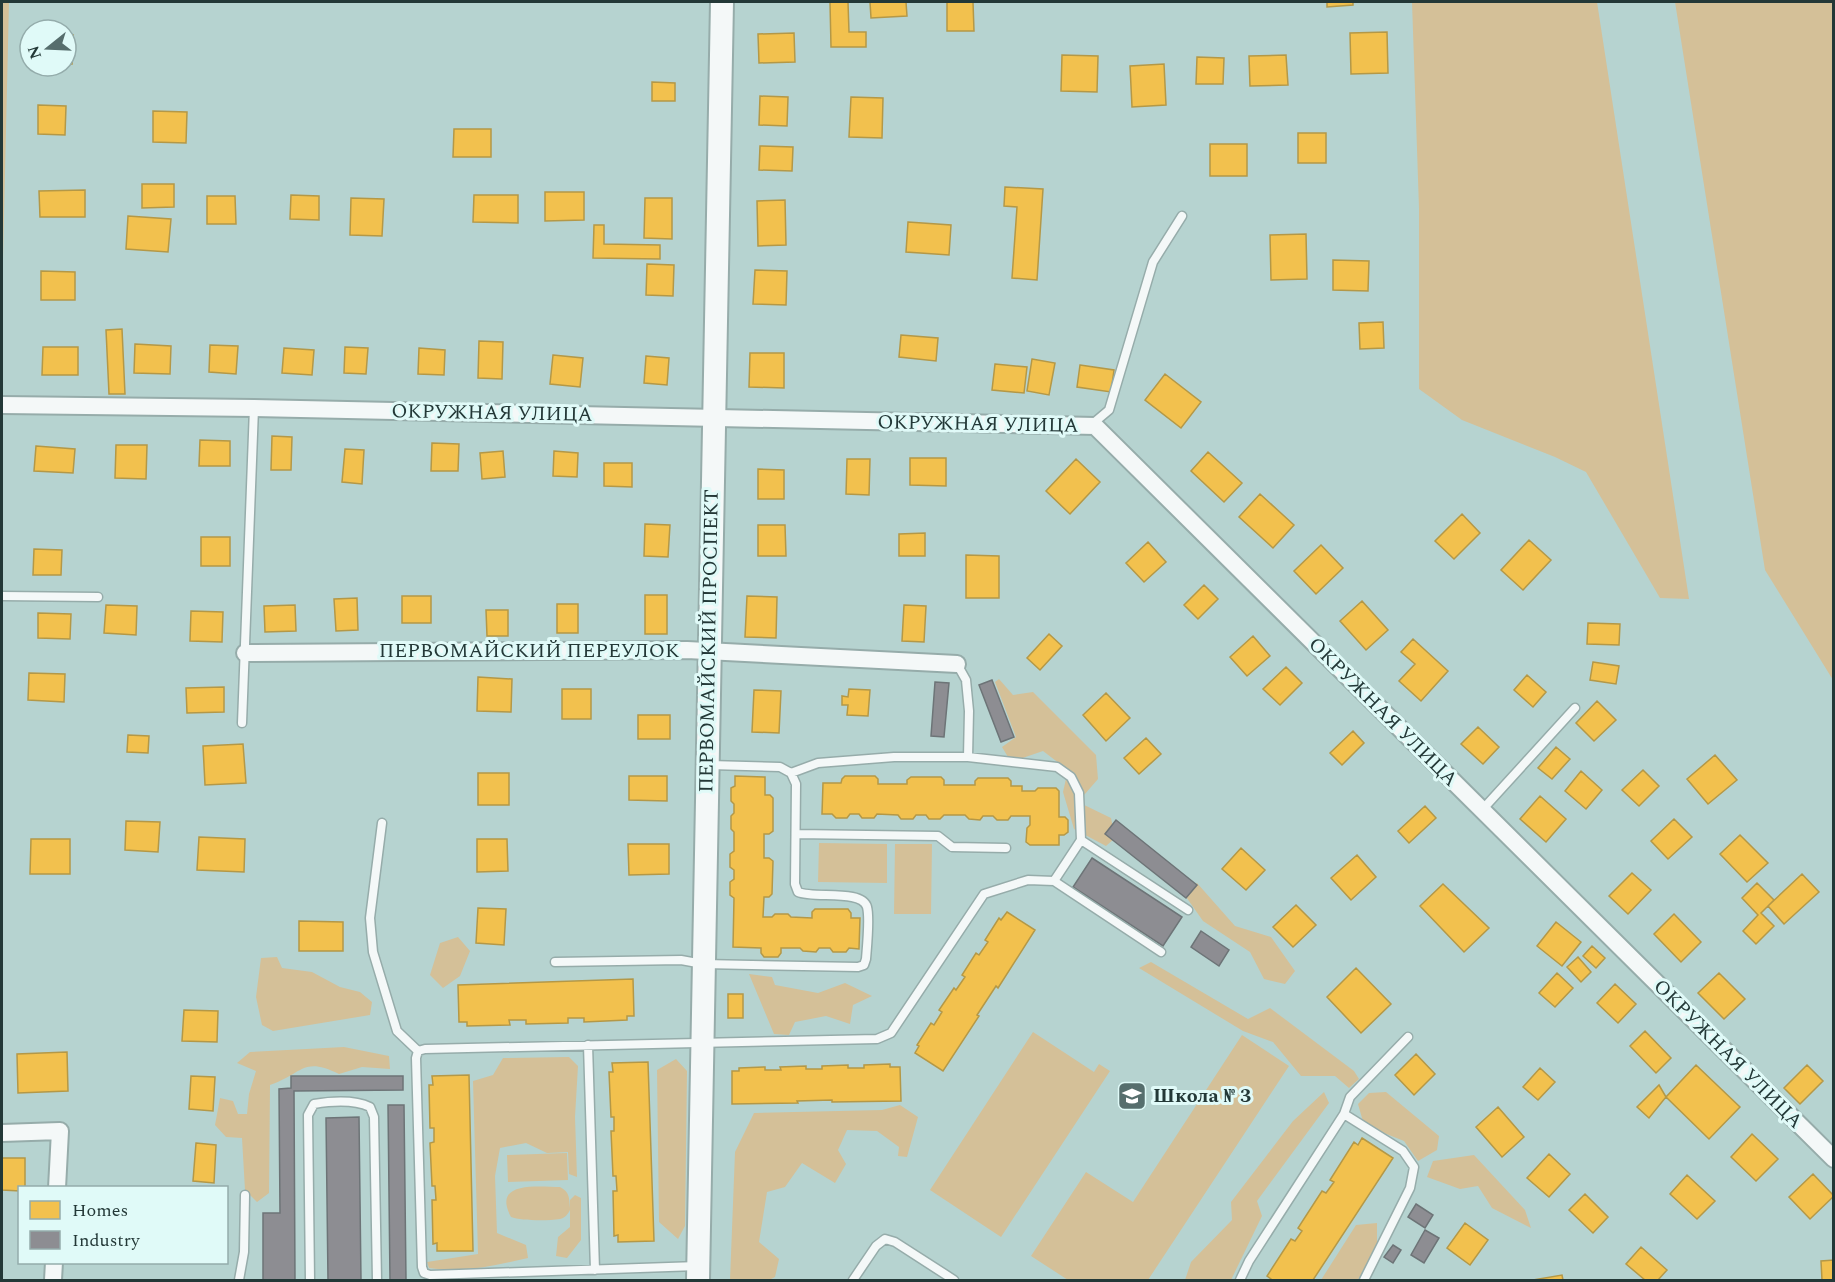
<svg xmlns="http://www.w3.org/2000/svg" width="1835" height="1282" font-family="Spectral,serif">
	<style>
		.green { fill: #d4c098 }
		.homes { fill: #f2c14e; stroke: #b49847; stroke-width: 1.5 }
		.industry { fill: #8d8d92; stroke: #6d7477; stroke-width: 1.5 }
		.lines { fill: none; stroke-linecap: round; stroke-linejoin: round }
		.lane-casing { stroke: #96acaa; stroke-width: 11 }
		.street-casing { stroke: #96acaa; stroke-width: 20 }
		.secondary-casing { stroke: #96acaa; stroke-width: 26 }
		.lane { stroke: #f4f8f8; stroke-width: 8 }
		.street { stroke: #f4f8f8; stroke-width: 16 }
		.secondary { stroke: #f4f8f8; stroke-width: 22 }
		.labels { text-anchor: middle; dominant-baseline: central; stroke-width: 6; stroke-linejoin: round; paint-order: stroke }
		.street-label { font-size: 20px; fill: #233837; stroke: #e0faf8 }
		.poi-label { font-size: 20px; font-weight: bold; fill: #233837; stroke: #e0faf8; text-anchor: start }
	</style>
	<rect width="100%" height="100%" fill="#b6d3d0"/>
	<path class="green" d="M2,2H9L2,302Z
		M1412,2H1597L1689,599L1660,598L1586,472L1555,457L1462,420L1419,389V208Z
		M1675,2H1833V680L1765,570Z
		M999,679L1013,695L1033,692L1096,755L1098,779L1078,802L1111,818L1115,838L1106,846L1074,829L1063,792L1068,770L1043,751L1011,762L1002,747L1016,737L995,682Z
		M819,843L887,844V883L818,882Z
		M895,844H932L931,914H894Z
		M1197,883L1235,926L1271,937L1295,971L1285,984L1264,979L1250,952L1203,921L1184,894Z
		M458,937L470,951L460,976L443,988L430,975L440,943Z
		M277,957L282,968L312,972L340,987L360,992L372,1002L370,1015L273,1031L262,1025L256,997L261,958Z
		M1151,962L1248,1019L1270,1008L1354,1071L1359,1079L1349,1088L1335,1076H1301L1273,1042L1243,1031L1139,968Z
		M749,974L772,977L775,985L818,993L845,983L872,996L853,1005L850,1024L826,1016L795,1022L789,1035L774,1034Z
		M1033,1032L1094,1072L1099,1064L1110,1071L1001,1237L930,1190Z
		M1242,1035L1289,1066L1148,1280H1068L1031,1256L1086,1172L1133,1202Z
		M344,1047L389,1056L390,1069L362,1067L339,1074C302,1056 303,1074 270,1085L269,1193L257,1202L245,1190L242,1138L226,1137L215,1125L220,1098L233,1101L238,1114H247L249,1094L256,1071L237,1063L250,1052Z
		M569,1057L578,1066L575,1117L577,1177L569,1174L568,1152L547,1153L526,1143L500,1148L495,1176L497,1233L526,1245L528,1258C493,1266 465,1273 429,1268L427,1262L478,1254L473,1081L493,1075L503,1058Z
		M676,1059L687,1071L685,1226L678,1239L659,1222L657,1070Z
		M1324,1092L1329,1103L1257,1201L1262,1216L1231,1280H1185L1191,1262L1232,1220L1231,1202L1293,1121Z
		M1386,1092L1439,1136L1437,1150L1418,1161L1404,1141L1364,1125L1358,1104L1369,1093Z
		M900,1105L918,1117L907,1157L898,1156L899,1147L877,1131L847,1130L838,1150L846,1164L835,1183L802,1163L785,1187L767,1192L759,1242L779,1259L775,1277L769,1280H730L735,1152L754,1113L882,1110Z
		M567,1153L568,1180L508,1182L507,1155Z
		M1474,1155L1525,1210L1531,1228L1492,1208L1478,1186L1460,1189L1427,1177L1433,1161Z
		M560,1187C570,1192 569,1198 570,1208V1200L575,1195L581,1198V1240L567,1258L556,1256L558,1237L570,1227V1210C568,1214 565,1218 560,1219C548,1221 521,1221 511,1217C491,1180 540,1187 560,1187Z
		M1377,1223V1245L1358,1280H1321L1356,1225Z"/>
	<path class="homes" d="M830,2H848L849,32H866V47H831Z
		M870,2H906L907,16L871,18Z
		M947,2H973L974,31H947Z
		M1327,2H1353V5L1327,7Z
		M1387,32L1388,73L1351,74L1350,33Z
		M794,33L795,62L759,63L758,34Z
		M66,34L73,35L72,64H66Z
		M1062,55L1098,56L1097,92L1061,91Z
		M1286,55L1288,85L1250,86L1249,56Z
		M1197,57L1224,58L1223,84H1196Z
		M1164,64L1166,105L1132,107L1130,66Z
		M652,82L675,83V101H652Z
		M760,96L788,97L787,126L759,125Z
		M851,97L883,98L882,138L849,137Z
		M38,105L66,106L65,135L38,134Z
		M153,111L187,112L186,143L153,142Z
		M454,129H491V157H453Z
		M1298,133H1326V163H1298Z
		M1210,144H1247V176H1210Z
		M760,146L793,147L792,171L759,170Z
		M142,184H174V207L142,208Z
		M1005,187L1043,189L1037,280L1012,278L1017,207L1004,206Z
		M85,190V217H40L39,191Z
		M545,192H584V220L545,221Z
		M291,195L319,196V220L290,219Z
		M474,195H518V223L473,222Z
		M207,196H235L236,224H207Z
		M351,198L384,199L382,236L350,235Z
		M645,198H672V239L644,238Z
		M785,200L786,245L758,246L757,201Z
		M128,216L171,219L168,252L126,249Z
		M908,222L951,225L949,255L906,252Z
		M594,225H604V244L660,245V259L593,258Z
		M1306,234L1307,279L1271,280L1270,235Z
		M1333,260L1369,261L1368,291L1333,290Z
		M647,264L674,265L673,296L646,295Z
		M755,270L787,271L786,305L753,304Z
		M41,271L75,272V300H41Z
		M1383,322L1384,348L1360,349L1359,323Z
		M122,329L125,394H109L106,330Z
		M901,335L938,338L936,361L899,357Z
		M479,341L503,342L502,379L478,378Z
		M135,344L171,346L170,374L134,373Z
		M210,345L238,346L236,374L209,372Z
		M43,347H78V375H42Z
		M345,347L368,348L366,374L344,373Z
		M284,348L314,350L312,375L282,373Z
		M419,348L445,350L444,375L418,374Z
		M750,353H784V388L749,387Z
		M553,355L583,358L580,387L550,384Z
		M646,356L669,358L667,385L644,383Z
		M1032,359L1055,363L1049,395L1027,391Z
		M995,364L1027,367L1024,393L992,390Z
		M1080,365L1114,370L1111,392L1077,387Z
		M1165,374L1201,402L1181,428L1145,400Z
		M272,436L292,437L291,470H271Z
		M200,440L230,441V466H199Z
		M432,443L459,444L458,471H431Z
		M116,445H147L146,479L115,478Z
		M36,446L75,449L73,473L34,471Z
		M345,449L364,450L362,484L342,482Z
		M503,451L505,477L482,479L480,453Z
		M554,451L578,453L577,477L553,476Z
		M1208,452L1242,483L1224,502L1191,471Z
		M910,458H946V486L910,485Z
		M847,459H870L869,495L846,494Z
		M1076,459L1100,482L1070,514L1046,491Z
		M604,463H632V487L604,486Z
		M758,469L784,470V499H758Z
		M1260,494L1294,525L1273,548L1239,517Z
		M1462,514L1480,533L1454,559L1435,541Z
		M645,524L670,525L668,557L644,556Z
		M758,525H785L786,556H758Z
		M925,533V556H899V534Z
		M201,537H230V566H201Z
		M1529,540L1551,560L1523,590L1501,570Z
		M1148,542L1166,562L1144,582L1126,563Z
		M1321,545L1343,568L1316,594L1294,571Z
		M34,549L62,550L61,575H33Z
		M966,555L999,556V598H966Z
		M1204,585L1218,599L1198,619L1184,605Z
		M645,595H667V634H645Z
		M402,596H431V623H402Z
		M747,596L777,597L776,638L745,637Z
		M357,598L358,630L336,631L334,599Z
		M1362,601L1388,630L1366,650L1340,621Z
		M557,604H578V633H557Z
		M106,605L137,606L136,635L104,633Z
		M295,605L296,631L265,632L264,606Z
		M904,605L926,606L924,642L902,641Z
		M486,610H508V636H487Z
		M191,611L223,612L222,642L190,641Z
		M38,613L71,614L70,639L38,638Z
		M1588,623L1620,624L1619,645L1587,644Z
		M1049,634L1062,646L1040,670L1027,658Z
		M1253,636L1270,656L1247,676L1230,657Z
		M1413,639L1448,671L1421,701L1399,681L1415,664L1401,652Z
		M1593,662L1619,666L1616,684L1590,680Z
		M1286,667L1302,683L1280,705L1263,689Z
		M29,673L65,674L64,702L28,700Z
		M1527,675L1546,692L1533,707L1514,690Z
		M478,677L512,679L511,712L477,711Z
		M224,687V712L187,713L186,688Z
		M562,689H591V719H562Z
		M849,689L870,690L868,716L847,715L848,705H842V696L848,697Z
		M754,690L781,691L779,733L752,732Z
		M1106,693L1130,718L1106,741L1083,715Z
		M1597,701L1616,720L1594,741L1576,723Z
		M638,715H670V739H638Z
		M1478,727L1499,747L1483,764L1461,744Z
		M1353,731L1364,743L1342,765L1330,753Z
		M128,735L149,736L148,753L127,752Z
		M1146,738L1161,754L1139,774L1124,758Z
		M243,744L246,783L205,785L203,746Z
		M1556,747L1570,759L1552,779L1538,768Z
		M1715,755L1737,780L1708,804L1687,779Z
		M1643,770L1659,786L1639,806L1622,790Z
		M1581,771L1602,790L1586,809L1565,791Z
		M478,773H509V805H478Z
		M629,776H667V801L629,800Z
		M735,776L765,777V795H770L773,798V831L769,834H764V858H769L773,861L772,894L769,897H764L763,917H772L775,914H788L791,917L812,918V912L815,909H848L851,913V918H860L859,949L849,948L846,952H833L830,948H819L816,952L803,951L800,948H781V953L778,957H764L761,953V948L733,947L734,898L730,895V882L734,879V870L730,867V854L734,851V832L731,829V816L734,813V804L731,801V788L735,786Z
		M845,776H875L878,779V784H907V780L911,777H941L944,780V785H975V781L978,778H1008L1011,781V786H1022V791H1035L1038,788H1056L1059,791V817H1065L1068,820V832L1064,835H1059V845H1030L1026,842L1027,828L1030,825V816H1011L1008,820H997L993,816H983L980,820L969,819L965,815H944L940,819H929L926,815H916L913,819H901L898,815L877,814L874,818H862L859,814H850L847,818H836L832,814H822L823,783H841L842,779Z
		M1540,796L1566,819L1546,842L1520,819Z
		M1425,806L1436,818L1409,843L1398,831Z
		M1674,819L1692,837L1668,859L1651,841Z
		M126,821L160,822L158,852L125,850Z
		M1740,835L1768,863L1747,882L1720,854Z
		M199,837L245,839L244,872L197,870Z
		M31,839H70V874H30Z
		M477,839H507L508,871L477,872Z
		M628,844H669V874L629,875Z
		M1241,848L1265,870L1246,890L1222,869Z
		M1357,855L1376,877L1351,900L1331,878Z
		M1632,873L1651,890L1628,914L1609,896Z
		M1802,874L1819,892L1784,924L1768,906Z
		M1757,883L1774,900L1761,913L1774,926L1756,944L1743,931L1758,915L1742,898Z
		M1443,884L1489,928L1464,952L1420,906Z
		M1296,905L1316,925L1293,947L1273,927Z
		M478,908L506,909L504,945L476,943Z
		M1007,912L1035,930L998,988L996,986L977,1015L979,1016L943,1071L915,1053L919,1046L917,1045L931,1023L934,1025L942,1012L939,1010L954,988L956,990L965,977L962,975L976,953L979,955L988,942L985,940L999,918L1001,920Z
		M1674,914L1701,942L1681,962L1654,934Z
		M299,921L343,922V951H299Z
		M1556,922L1581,942L1562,966L1537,946Z
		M1592,946L1605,958L1596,968L1583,956Z
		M1578,957L1591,972L1581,982L1567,967Z
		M1356,968L1391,1004L1361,1033L1327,997Z
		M1557,973L1573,988L1555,1007L1539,993Z
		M1719,973L1745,999L1724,1019L1698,993Z
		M633,979L634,1016H627V1020L584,1022V1018H568V1023L526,1024V1020H509L510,1025L467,1026V1022H459L458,985Z
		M1615,984L1636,1004L1618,1023L1597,1003Z
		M728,994H743V1018H728Z
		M184,1010L218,1011L217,1042L182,1041Z
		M1645,1031L1671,1058L1656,1073L1630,1046Z
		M67,1052L68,1091L18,1093L17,1054Z
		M1416,1054L1435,1074L1414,1095L1395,1075Z
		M648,1062L654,1241L618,1242V1235L614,1236L613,1191H617L616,1176H613L611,1131H614V1117H611L609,1072H613L612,1063Z
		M890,1064V1067H900L901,1101L832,1102V1100L797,1101L798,1103L732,1104V1071H739V1068L765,1067V1070H781L780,1067L806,1066V1069H822V1066L848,1065V1068H864V1065Z
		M1696,1065L1740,1107L1709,1139L1666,1097Z
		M1807,1065L1823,1081L1800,1104L1784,1088Z
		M1540,1068L1555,1082L1538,1100L1523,1087Z
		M469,1075L473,1251H437V1243L433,1244L432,1200H436L435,1186H432L430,1143L434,1142V1128H430L429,1085H433L432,1076Z
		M191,1076L215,1077L213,1111L189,1109Z
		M1659,1085L1666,1097L1649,1118L1637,1107Z
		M1498,1107L1524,1137L1502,1157L1476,1127Z
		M1752,1134L1778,1159L1756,1181L1731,1157Z
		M1362,1138L1393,1158L1313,1280H1270L1271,1279L1267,1276L1291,1239L1295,1241L1302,1231L1298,1228L1322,1191L1326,1193L1334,1182L1330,1180L1354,1142L1358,1145Z
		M196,1143L216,1145L214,1183L193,1181Z
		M1549,1154L1570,1174L1549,1197L1527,1178Z
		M2,1158H25V1188H20V1191L2,1190Z
		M1813,1174L1834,1196L1810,1219L1789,1197Z
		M1687,1175L1715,1201L1697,1219L1670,1194Z
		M1585,1194L1608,1217L1593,1233L1569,1210Z
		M1465,1223L1488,1240L1470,1265L1447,1248Z
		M1641,1247L1667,1270L1658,1280H1645L1626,1264Z
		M1834,1260V1280H1822L1821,1261Z
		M1562,1275L1563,1280H1533Z"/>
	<path class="industry" d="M992,680L1014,737L1001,742L979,685Z
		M935,682L949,683L944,737L931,736Z
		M1116,820L1197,885L1186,898L1105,834Z
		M1092,858L1182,917L1163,946L1073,887Z
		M1201,931L1229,950L1219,966L1191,947Z
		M291,1076H403V1090L294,1091L295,1280H263V1213H280L279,1089L291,1088Z
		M388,1105H404L406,1280H390Z
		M359,1117L361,1280H328L326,1118Z
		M1416,1204L1433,1215L1425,1228L1408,1217Z
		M1425,1230L1439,1238L1424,1263L1411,1255Z
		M1393,1245L1401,1250L1393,1263L1384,1257Z"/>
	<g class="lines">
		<g class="lane-casing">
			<path id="lane" d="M1090,426L1109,410L1153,262L1182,216
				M2,596L98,597
				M957,664L966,680L969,711L968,757
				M242,723L254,408
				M791,773L818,763L894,757H968L1057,767L1071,777L1079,793L1081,840L1054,881
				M1482,810L1575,708
				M382,823L370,918L373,952L397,1031L418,1051
				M796,834L938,836L952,847L1006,848
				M1081,840L1188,910
				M555,962L681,960L703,964L858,967L864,965L866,959C867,946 870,918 867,907C862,889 814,899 798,892L795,884L796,784L791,773L780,767L710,765
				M588,1045L595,1270
				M1344,1114L1403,1151L1414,1167L1410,1188L1364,1280
				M698,1266L430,1275L424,1273L422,1267L416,1058L418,1051L425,1049L877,1039L891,1033L984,894L1028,880L1054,881L1161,952
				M239,1280L244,1252L245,1195
				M310,1280L308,1115L314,1104C332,1101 353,1099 370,1107L374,1117L377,1280
				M853,1280L876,1246L885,1239L895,1242L954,1280
				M1240,1280L1249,1261L1344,1114L1350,1097L1408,1037"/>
		</g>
		<g class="street-casing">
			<path id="street" d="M2,405L254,408L1095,426L1834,1159
				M245,653L687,650L957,664
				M2,1133L60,1131L57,1188
				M53,1280L54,1262"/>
		</g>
		<g class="secondary-casing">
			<path id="secondary" d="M698,1280L722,2"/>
		</g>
		<use href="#lane" class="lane"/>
		<use href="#street" class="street"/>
		<use href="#secondary" class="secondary"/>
	</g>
	<defs>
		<g id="school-square" transform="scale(1.5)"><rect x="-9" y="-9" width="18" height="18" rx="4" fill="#566e6d" stroke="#e0faf8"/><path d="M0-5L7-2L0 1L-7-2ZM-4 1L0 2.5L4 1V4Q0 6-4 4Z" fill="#fff"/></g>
	</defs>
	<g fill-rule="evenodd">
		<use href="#school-square" x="1132" y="1096"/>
	</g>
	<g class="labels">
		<g class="street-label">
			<text transform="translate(492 413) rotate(1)">ОКРУЖНАЯ УЛИЦА</text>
			<text transform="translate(978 424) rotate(1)">ОКРУЖНАЯ УЛИЦА</text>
			<text transform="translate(709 641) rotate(-89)">ПЕРВОМАЙСКИЙ ПРОСПЕКТ</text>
			<text x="529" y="651">ПЕРВОМАЙСКИЙ ПЕРЕУЛОК</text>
			<text transform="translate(1383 712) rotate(45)">ОКРУЖНАЯ УЛИЦА</text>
			<text transform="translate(1728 1054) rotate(45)">ОКРУЖНАЯ УЛИЦА</text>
		</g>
		<g class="poi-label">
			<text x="1153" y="1096">Школа № 3</text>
		</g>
	</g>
	<rect width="1835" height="1282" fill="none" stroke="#233837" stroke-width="6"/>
	<rect x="18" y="1186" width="210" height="78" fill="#e0faf8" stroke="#94acab" stroke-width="1.5"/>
	<rect x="30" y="1201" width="30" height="18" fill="#f2c14e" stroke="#94acab" stroke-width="1.5"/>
	<text x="72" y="1216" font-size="18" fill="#233837">Homes</text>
	<rect x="30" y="1231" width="30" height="18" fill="#8d8d92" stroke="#94acab" stroke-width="1.5"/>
	<text x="72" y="1246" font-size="18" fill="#233837">Industry</text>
	<g transform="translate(48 48) rotate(252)"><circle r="28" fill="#e0faf8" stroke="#94acab" stroke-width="1.5"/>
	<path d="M0-4.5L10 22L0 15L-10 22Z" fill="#566e6d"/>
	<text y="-9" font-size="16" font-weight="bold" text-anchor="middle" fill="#233837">N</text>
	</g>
</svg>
